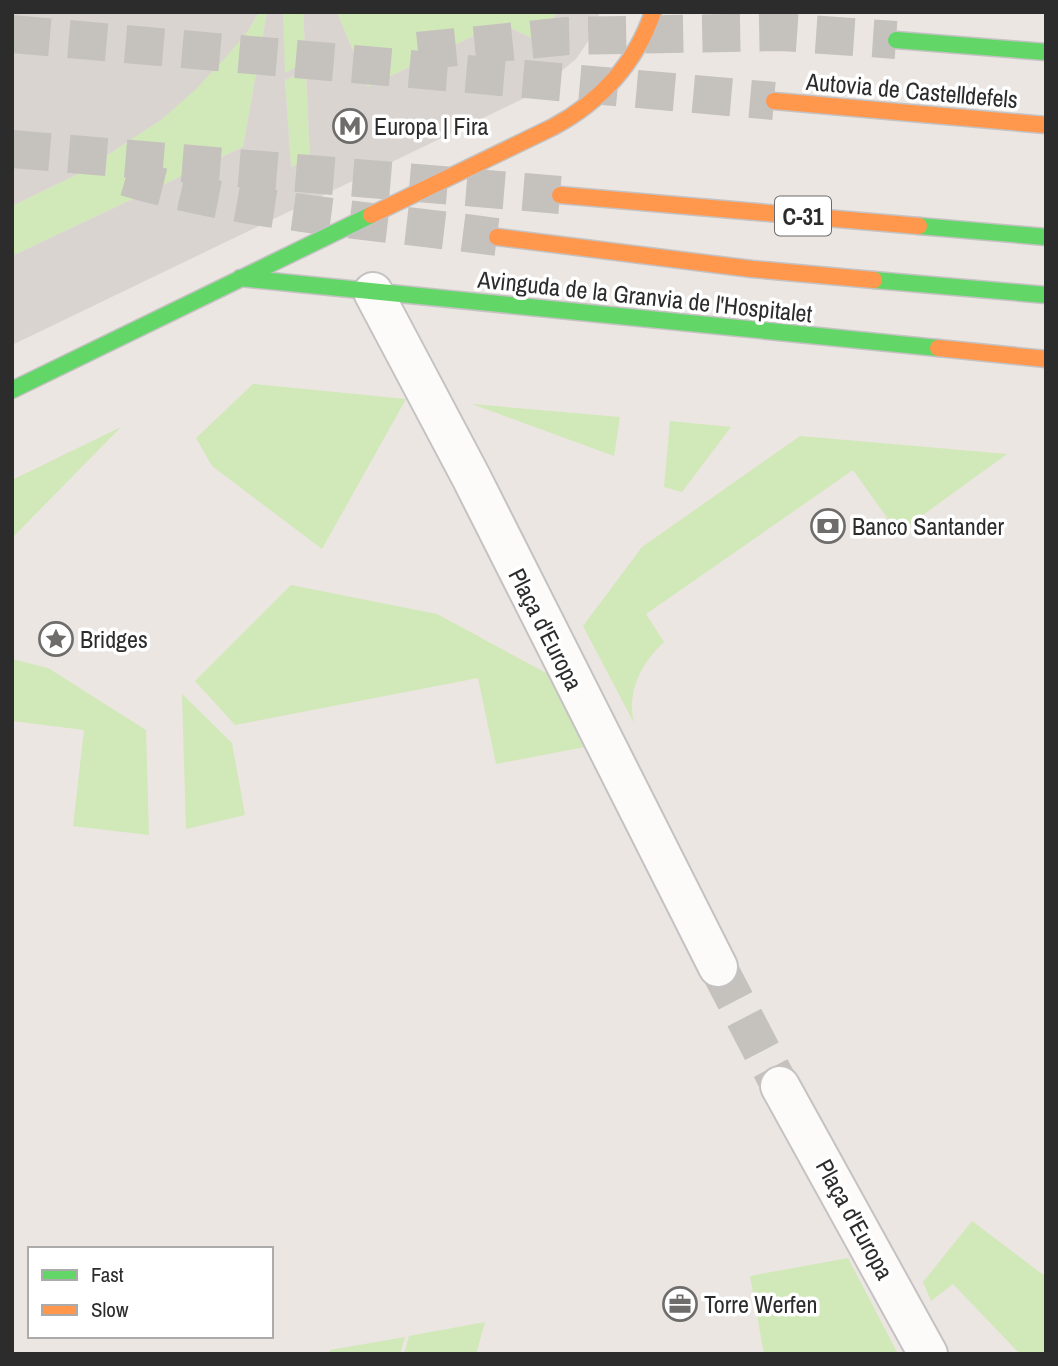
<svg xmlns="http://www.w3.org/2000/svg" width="1058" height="1366" font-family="'Archivo Narrow',sans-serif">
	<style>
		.green { fill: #d1e8b8 }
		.plaza { fill: #d9d4d0; fill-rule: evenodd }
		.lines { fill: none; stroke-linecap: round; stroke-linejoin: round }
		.street-tunnel { stroke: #c5c1bd; stroke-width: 38; stroke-dasharray: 38 19; stroke-linecap: butt }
		.highway-tunnel { stroke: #c5c1bd; stroke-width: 38; stroke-dasharray: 38 19; stroke-linecap: butt }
		.street-casing { stroke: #c4c2c3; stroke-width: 42 }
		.fast-casing { stroke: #c4c2c3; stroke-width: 19 }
		.slow-casing { stroke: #c4c2c3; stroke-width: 19 }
		.street { stroke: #fcfbfa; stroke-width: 38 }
		.fast { stroke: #63d668; stroke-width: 16 }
		.slow { stroke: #ff974d; stroke-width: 16 }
		.labels { text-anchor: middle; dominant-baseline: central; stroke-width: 7; stroke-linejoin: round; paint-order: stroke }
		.shield { fill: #fff; stroke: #6b6b6b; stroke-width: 2 }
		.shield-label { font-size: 23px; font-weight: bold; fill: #2c2c2c }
		.street-label { font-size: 24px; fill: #2c2c2c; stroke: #fff }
		.poi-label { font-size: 24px; fill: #2c2c2c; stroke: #fff; text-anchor: start }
	</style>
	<rect width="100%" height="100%" fill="#ebe6e1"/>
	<path class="green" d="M259,12H267L243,147L12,256V206L80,173L161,120L248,31Z
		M283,12H303L306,62L284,74Z
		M337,12H557L538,41L500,23L368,87Z
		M306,71L310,159L291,167L285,80Z
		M253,384L406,399L322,549L212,466L196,438Z
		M472,404L620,417L614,456Z
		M670,421L731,427L682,492L664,487Z
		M121,427L12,538V480Z
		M800,436L1007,454L898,533L853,470L646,614L664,642C642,662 626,692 634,723L583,626L642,547Z
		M291,585L437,614L548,674L585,747L496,764L478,678L235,725L195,681Z
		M12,659L48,668L146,730L149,835L73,826L84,730L12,721Z
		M182,694L232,743L245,815L186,829Z
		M972,1221L1046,1277V1354H1020L953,1284L931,1301L923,1282Z
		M848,1258L898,1354H764L750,1276Z
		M485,1322L476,1354H404L409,1336Z
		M405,1337L400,1354H329L330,1350Z"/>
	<path class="plaza" d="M12,12H259L248,31L226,57L196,89L161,120L80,173L12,206Z
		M267,12H283L285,73L306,62L303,12H337L368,87L500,23L538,41L557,12H600L587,43L576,59L535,93L12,345V256L243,147ZM306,71L310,159L291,167L285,80Z"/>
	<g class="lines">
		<path class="street-tunnel" d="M718,967L780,1086"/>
		<path class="highway-tunnel" d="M12,34L774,101
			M418,51L567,36L781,32L896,40
			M12,149L560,195
			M126,177C242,212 377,221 497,237"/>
		<g class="street-casing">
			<path id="street" d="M373,292L471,477L718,967
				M780,1086L928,1354"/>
		</g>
		<g class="fast-casing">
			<path id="fast" d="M896,40L1046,52
				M919,226L1046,237
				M240,278L938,348
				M874,280L1046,295
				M12,390L371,215"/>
		</g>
		<g class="slow-casing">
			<path id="slow" d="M774,101L1046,125
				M560,195L919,226
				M371,215L553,127C600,102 636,63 653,12
				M497,237L752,269L874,280
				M938,348L1046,359"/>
		</g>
		<use href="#street" class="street"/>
		<use href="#fast" class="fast"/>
		<use href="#slow" class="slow"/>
	</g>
	<defs>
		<g id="metro-ring" transform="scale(1.75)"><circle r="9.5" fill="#fff" stroke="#6f6d6b" stroke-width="1.5"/><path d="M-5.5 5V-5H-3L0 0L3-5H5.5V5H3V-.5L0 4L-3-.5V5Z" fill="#6f6d6b"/></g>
		<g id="bank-ring" transform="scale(1.75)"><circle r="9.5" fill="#fff" stroke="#6f6d6b" stroke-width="1.5"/><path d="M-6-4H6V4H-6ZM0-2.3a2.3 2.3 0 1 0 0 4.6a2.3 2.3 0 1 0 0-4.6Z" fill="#6f6d6b"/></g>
		<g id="sight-ring" transform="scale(1.75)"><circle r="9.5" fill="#fff" stroke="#6f6d6b" stroke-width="1.5"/><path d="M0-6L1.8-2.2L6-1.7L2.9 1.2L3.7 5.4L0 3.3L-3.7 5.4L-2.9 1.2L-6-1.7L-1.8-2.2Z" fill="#6f6d6b"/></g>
		<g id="office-ring" transform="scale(1.75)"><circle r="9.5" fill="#fff" stroke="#6f6d6b" stroke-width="1.5"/><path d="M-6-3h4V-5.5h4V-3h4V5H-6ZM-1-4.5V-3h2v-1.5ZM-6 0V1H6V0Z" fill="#6f6d6b"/></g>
	</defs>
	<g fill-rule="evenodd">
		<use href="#metro-ring" x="350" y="126"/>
		<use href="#bank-ring" x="828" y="526"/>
		<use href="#sight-ring" x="56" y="639"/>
		<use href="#office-ring" x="680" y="1304"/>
	</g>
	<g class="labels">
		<rect class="shield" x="775" y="196.5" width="56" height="39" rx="5"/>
		<g class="shield-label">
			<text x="803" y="216">C-31</text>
		</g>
		<g class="street-label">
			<text transform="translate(912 90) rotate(5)">Autovia de Castelldefels</text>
			<text transform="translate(645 296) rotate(6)">Avinguda de la Granvia de l'Hospitalet</text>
			<text transform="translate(546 629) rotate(63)">Plaça d'Europa</text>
			<text transform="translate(855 1219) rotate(61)">Plaça d'Europa</text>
		</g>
		<g class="poi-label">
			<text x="374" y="126">Europa | Fira</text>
			<text x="852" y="526">Banco Santander</text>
			<text x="80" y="639">Bridges</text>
			<text x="704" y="1304">Torre Werfen</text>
		</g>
	</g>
	<rect width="1058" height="1366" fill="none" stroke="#2c2c2c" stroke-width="28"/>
	<rect x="28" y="1247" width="245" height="91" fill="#ffffff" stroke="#ababab" stroke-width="2"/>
	<rect x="42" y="1270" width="35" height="10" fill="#63d668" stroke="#ababab" stroke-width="2"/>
	<text x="91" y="1282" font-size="21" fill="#2c2c2c">Fast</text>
	<rect x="42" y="1305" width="35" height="10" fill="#ff974d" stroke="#ababab" stroke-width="2"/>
	<text x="91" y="1317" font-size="21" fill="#2c2c2c">Slow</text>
</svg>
